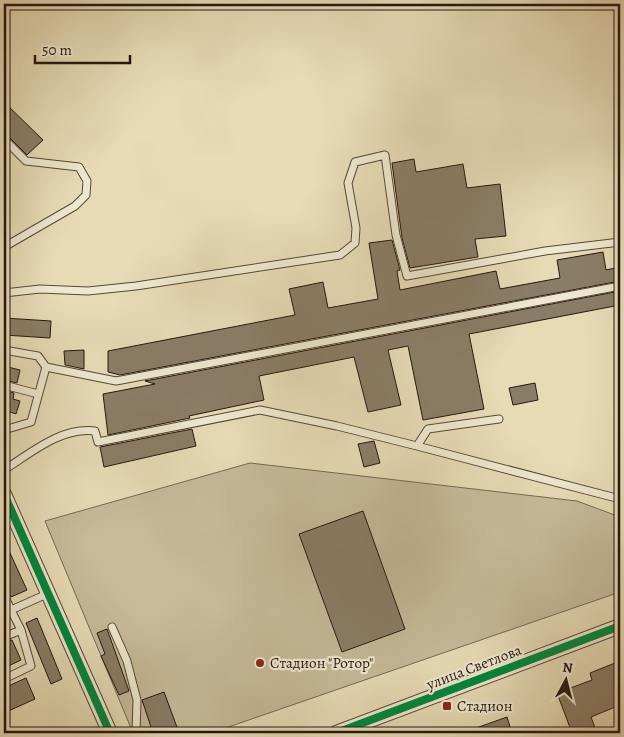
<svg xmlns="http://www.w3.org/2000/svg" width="624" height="737" font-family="Alegreya,serif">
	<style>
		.green { fill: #c6ba9a; stroke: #766856 }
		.building { fill: #8a7d67; stroke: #251711 }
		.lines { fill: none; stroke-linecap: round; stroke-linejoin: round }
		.service-casing { stroke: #56483a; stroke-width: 9 }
		.minor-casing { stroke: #56483a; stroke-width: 16 }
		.service { stroke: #efe8d0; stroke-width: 7 }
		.minor { stroke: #efe8d0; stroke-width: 14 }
		.cycleway-casing { stroke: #efe8d0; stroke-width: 11 }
		.cycleway { stroke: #00873e; stroke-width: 8 }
		.poi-dot { fill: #8f2418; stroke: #efe8d0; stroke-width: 2 }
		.labels { text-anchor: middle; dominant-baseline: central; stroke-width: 4.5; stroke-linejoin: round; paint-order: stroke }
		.poi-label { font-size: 15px; fill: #251711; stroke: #efe8d0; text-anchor: start }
		.street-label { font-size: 15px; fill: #251711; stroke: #efe8d0 }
	</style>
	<rect width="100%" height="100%" fill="#e7dbb6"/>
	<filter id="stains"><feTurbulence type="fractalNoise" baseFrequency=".004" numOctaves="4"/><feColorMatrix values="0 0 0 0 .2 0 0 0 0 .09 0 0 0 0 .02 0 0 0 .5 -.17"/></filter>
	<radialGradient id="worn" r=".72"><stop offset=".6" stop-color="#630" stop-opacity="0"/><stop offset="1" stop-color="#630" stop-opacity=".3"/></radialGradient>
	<path class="green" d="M250,463L577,501L620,517V592L211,733H133L45,521Z"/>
	<path class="building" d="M4,102L43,140L27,155L4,132Z
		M414,159L416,172L463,164L467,188L500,184L506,236L475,239L478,257L410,268L402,238L392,163Z
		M392,240L400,270L397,271L400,290L496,271L500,289L560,278L557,260L603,252L606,270L620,267V281L120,375L108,372V351L295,315L289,289L323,282L328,308L378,299L369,243Z
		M620,291V305L469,334L484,409L423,420L408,346L388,350L401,405L368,412L354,357L259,376L264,400L189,416L190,418L108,435L103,394L155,384L145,381Z
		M4,318L51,321L50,338L4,335Z
		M84,350V369L65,365L64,351Z
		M4,366L20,370L17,383L4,380Z
		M535,383L538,400L513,405L509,388Z
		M4,390L14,393L13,399L20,401L16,414L10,412L7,421L4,420Z
		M192,429L196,446L104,467L100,447Z
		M374,441L380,463L364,467L358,444Z
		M363,511L405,629L342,652L299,534Z
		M4,540L27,590L11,597L7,591L4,590Z
		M37,618L62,679L51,684L26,623Z
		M107,629L129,691L119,695L101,656L105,654L97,633Z
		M12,640L21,660L4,668V642Z
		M620,661V705L591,717L597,733H572L557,693L592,680L590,673Z
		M26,678L35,699L4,713V688Z
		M164,692L178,730L169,733H153L142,700Z
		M507,717L512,733H465V732Z"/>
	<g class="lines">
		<g class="service-casing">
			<path id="service" d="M4,139L26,161L79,167L87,181L86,195L75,206L4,247
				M4,293L40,289L88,291L136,286L340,255L355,243L356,228L348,183L355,162L385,155L396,235L407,276L545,251L620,242
				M4,350L38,356L46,367L116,381L620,286
				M4,385L38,394
				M4,430L31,422L46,367
				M417,446L620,499
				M4,470C32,452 61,427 95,431L98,442L260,410L337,426L417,446L428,429L499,419
				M4,595L11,610
				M112,627L127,661L137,700L136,733
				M4,637L21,630
				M4,679L31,666L21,630L11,610L47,594"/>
		</g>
		<g class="minor-casing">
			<path id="minor" d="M4,494L110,733
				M336,733L620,626"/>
		</g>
		<use href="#service" class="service"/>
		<use href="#minor" class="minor"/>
		<g class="cycleway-casing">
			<path id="cycleway" d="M4,494L110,733
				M336,733L620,626"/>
		</g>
		<use href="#cycleway" class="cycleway"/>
	</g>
	<g class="poi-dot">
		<circle cx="260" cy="663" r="5"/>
		<rect x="442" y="701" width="10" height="10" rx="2.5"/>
	</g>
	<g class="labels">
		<g class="poi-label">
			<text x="270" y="663">Стадион "Ротор"</text>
			<text x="457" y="706">Стадион</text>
		</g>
		<g class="street-label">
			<text transform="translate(474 667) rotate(-21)">улица Светлова</text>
		</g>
	</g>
	<rect width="624" height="737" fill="none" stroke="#e7dbb6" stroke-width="20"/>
	<rect x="5" y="5" width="614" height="727" fill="none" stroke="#251711" stroke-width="2.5"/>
	<rect x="10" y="10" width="604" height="717" fill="none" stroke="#251711"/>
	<g transform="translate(566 680) rotate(7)" stroke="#efe8d0" stroke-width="4" paint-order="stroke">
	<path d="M0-4L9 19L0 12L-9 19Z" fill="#251711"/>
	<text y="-8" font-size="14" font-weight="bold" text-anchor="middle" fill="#251711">N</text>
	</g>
	<path d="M35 55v8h95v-8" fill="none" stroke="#251711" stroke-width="2.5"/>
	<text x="42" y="55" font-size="15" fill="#251711" stroke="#efe8d0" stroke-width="4" paint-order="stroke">50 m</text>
	<rect width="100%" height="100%" filter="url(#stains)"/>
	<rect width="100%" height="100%" fill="url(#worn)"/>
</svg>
